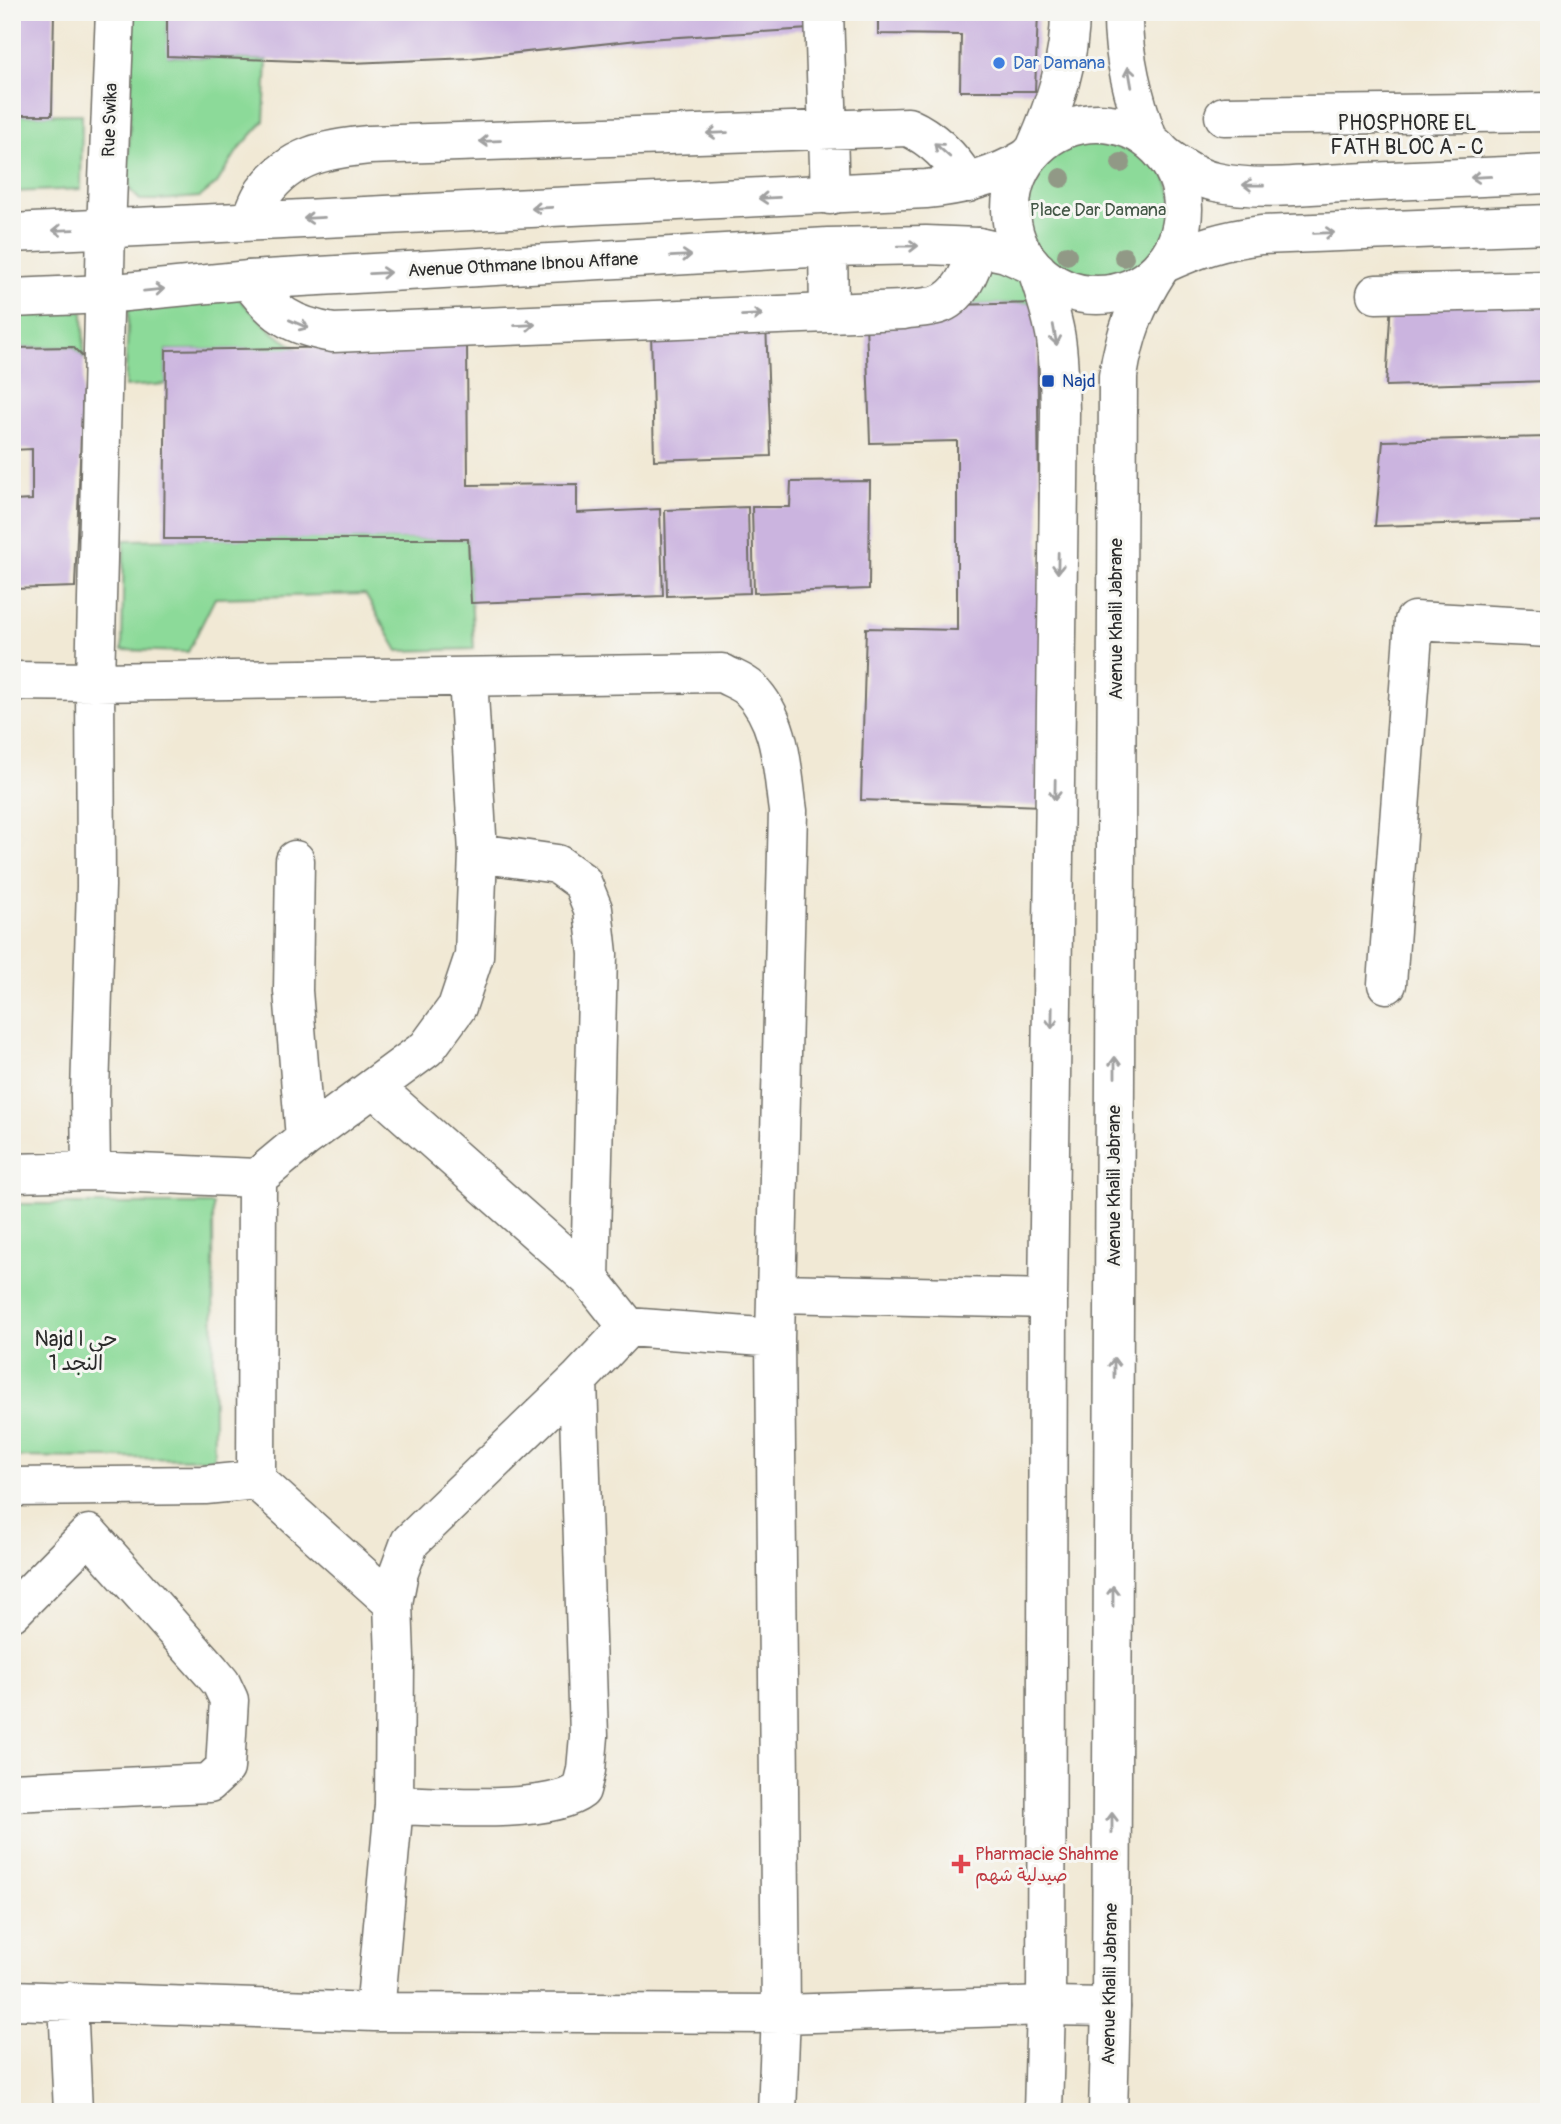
<svg xmlns="http://www.w3.org/2000/svg" width="1561" height="2124" font-family="Pangolin,'Playpen Sans Arabic',sans-serif">
	<style>
		.green { fill: #8cda99; stroke: #5c8262; stroke-width: 2 }
		.building { fill: #cbb4df }
		.lines { fill: none; stroke-linecap: round; stroke-linejoin: round }
		.street-casing { stroke: #706e66; stroke-width: 41 }
		.secondary-casing { stroke: #706e66; stroke-width: 41 }
		.primary-casing { stroke: #706e66; stroke-width: 41 }
		.street { stroke: #fff; stroke-width: 38 }
		.secondary { stroke: #fff; stroke-width: 38 }
		.primary { stroke: #fff; stroke-width: 38 }
		.tree { fill: #919986 }
		.oneway { stroke: #a0a0a0 }
		.shop-dot { fill: #3f7fe0; stroke: #f6f6f2; stroke-width: 2.5 }
		.transit-dot { fill: #1a4fb4; stroke: #f6f6f2; stroke-width: 2.5 }
		.health-dot { fill: #e0444e; stroke: #f6f6f2; stroke-width: 2.5 }
		.labels { text-anchor: middle; dominant-baseline: central; stroke-width: 6; stroke-linejoin: round; paint-order: stroke }
		.shop-label { font-size: 18px; fill: #366cbe; stroke: #f6f6f2; text-anchor: start }
		.street-label { font-size: 18px; fill: #2b2b2b; stroke: #f6f6f2 }
		.park-label { font-size: 18px; fill: #435746; stroke: #f6f6f2 }
		.transit-label { font-size: 18px; fill: #164399; stroke: #f6f6f2; text-anchor: start }
		.health-label { font-size: 18px; fill: #be3a42; stroke: #f6f6f2; text-anchor: start }
		.quarter-label { font-size: 21px; fill: #2b2b2b; stroke: #f6f6f2 }
	</style>
	<rect width="100%" height="100%" fill="#f6f6f2"/>
	<filter id="ink" filterUnits="userSpaceOnUse"><feTurbulence type="fractalNoise" baseFrequency=".0143" numOctaves="2"/><feDisplacementMap in="SourceGraphic" scale="14" xChannelSelector="R" yChannelSelector="G"/><feConvolveMatrix kernelMatrix="1 2 1 2 8 2 1 2 1" color-interpolation-filters="sRGB"/></filter>
	<filter id="wash" filterUnits="userSpaceOnUse"><feTurbulence type="fractalNoise" baseFrequency=".00686" numOctaves="4" result="noise"/><feDisplacementMap in="SourceGraphic" scale="28" xChannelSelector="R" yChannelSelector="G"/><feGaussianBlur stdDeviation="1.57" result="paint"/><feColorMatrix in="noise" values="0 0 0 0 0 0 0 0 0 0 0 0 0 0 0 0 0 1.4 0 .05"/><feComposite in="paint" operator="in"/></filter>
	<g filter="url(#wash)">
		<rect width="100%" height="100%" fill="#f1e9d5"/>
		<path class="green" d="M134,12H167L168,56L267,60L264,121L238,150L217,183L200,197L159,200H140L130,190L128,173Z
			M82,114L81,189L12,192V115Z
			M1023 209a75 75 0 1 1 150 0a75 75 0 1 1-150 0Z
			M986,267L1015,269L1037,303L970,305Z
			M238,298L275,334L298,349L166,350V384L125,387L129,305Z
			M83,311L84,358L73,347L12,348V313Z
			M264,538L468,539L474,649L398,651L365,594L215,598L188,652L122,650L124,540Z
			M12,1204H213L214,1459L12,1457Z"/>
		<g id="blocks">
			<path class="building" d="M12,12H54L52,115H12Z
				M167,12H808L809,29L647,39L471,58L351,63L167,56Z
				M878,12H1038L1035,91H960L961,35L878,34Z
				M1549,297V381L1386,386L1391,300Z
				M1037,303L1042,806L861,800L866,628L957,630V441L870,443L866,322L955,305Z
				M766,323L771,456L654,460L651,330Z
				M467,340L468,485L577,484V513L660,509L663,596L471,603L468,539H164L166,350L347,347Z
				M73,347L84,358L75,587L12,589V501L32,500V449L12,450V348Z
				M1549,437V521L1375,526L1383,441Z
				M870,481L869,589L754,593L752,507H790L791,482Z
				M748,507L750,593L667,596L665,510Z"/>
		</g>
	</g>
	<g filter="url(#ink)">
		<use href="#blocks" fill-opacity="0" stroke="#706e66" stroke-width="2"/>
		<g class="lines">
			<g class="street-casing">
				<path id="street" d="M824,12L830,195
					M1224,116L1549,112
					M250,221C255,212 258,200 264,192C291,155 327,149 369,145L908,127C935,139 953,159 968,183
					M249,280C273,314 292,326 333,333L903,310C914,308 926,308 937,305C961,298 972,268 978,247
					M1376,294L1549,290
					M12,681L95,682L722,673C730,678 743,682 750,689C782,721 782,769 788,811L775,1338L781,2014L777,2112
					M478,853L557,864L582,882L593,909L598,954L590,1279
					M295,860L293,991L305,1138
					M1387,984L1414,621L1549,628
					M374,1087L590,1279L628,1327L775,1338
					M91,1171L90,1095L96,886L95,682L106,229L115,12
					M12,1173L91,1171L257,1178L256,1480
					M257,1178L305,1138L427,1048L457,1007L474,956L478,853L468,677
					M777,1293L1048,1299
					M12,1487L205,1485L256,1480L393,1603
					M12,1612L89,1534L211,1671L221,1683L229,1700L225,1768L209,1783L12,1792
					M394,1805C437,1806 549,1815 581,1790L586,1770L589,1736L578,1380
					M12,2000L375,2012L781,2014L1046,2006L1111,2007
					M68,2001L73,2112
					M375,2012L394,1805L395,1658L393,1603L399,1572L410,1542L578,1380L628,1327"/>
			</g>
			<g class="secondary-casing">
				<path id="secondary" d="M1164,155C1180,167 1196,178 1216,182C1257,191 1303,185 1345,183C1413,180 1481,177 1549,174
					M12,233L926,189C963,186 995,177 1027,158
					M828,247L829,312
					M1163,264C1198,248 1223,240 1261,235L1549,224
					M12,298L105,294L249,280L828,247L926,245L978,247L1006,253L1031,264"/>
			</g>
			<g class="primary-casing">
				<path id="primary" d="M1123,12C1122,56 1134,99 1148,139
					M1011 209a86 86 0 1 1 172 0a86 86 0 1 1-172 0Z
					M1036,147C1055,104 1070,60 1070,12
					M1037,270C1044,291 1051,312 1055,333C1060,359 1059,385 1060,411L1048,1299L1046,2006L1043,2112
					M1108,2112L1111,2007L1118,376C1125,333 1135,306 1159,269"/>
			</g>
			<use href="#street" class="street"/>
			<use href="#secondary" class="secondary"/>
			<use href="#primary" class="primary"/>
		</g>
		<g class="tree">
			<circle cx="1121" cy="163" r="10"/>
			<circle cx="1061" cy="178" r="10"/>
			<circle cx="1067" cy="255" r="10"/>
			<circle cx="1124" cy="257" r="10"/>
		</g>
		<defs><path id="oneway-shaft" d="M-6 0H5M1.5-3L5.5 0L1.5 3" fill="none" stroke-width="1.6" stroke-linecap="round" stroke-linejoin="round" transform="scale(1.75)"/></defs>
		<g class="oneway">
			<use href="#oneway-shaft" transform="translate(1130 77) rotate(-100)"/>
			<use href="#oneway-shaft" transform="translate(717 133) rotate(178)"/>
			<use href="#oneway-shaft" transform="translate(490 141) rotate(178)"/>
			<use href="#oneway-shaft" transform="translate(942 150) rotate(-138)"/>
			<use href="#oneway-shaft" transform="translate(1481 177) rotate(177)"/>
			<use href="#oneway-shaft" transform="translate(1253 185) rotate(-179)"/>
			<use href="#oneway-shaft" transform="translate(769 198) rotate(177)"/>
			<use href="#oneway-shaft" transform="translate(542 208) rotate(177)"/>
			<use href="#oneway-shaft" transform="translate(314 218) rotate(177)"/>
			<use href="#oneway-shaft" transform="translate(63 230) rotate(178)"/>
			<use href="#oneway-shaft" transform="translate(1324 233) rotate(-2)"/>
			<use href="#oneway-shaft" transform="translate(908 246) rotate(-1)"/>
			<use href="#oneway-shaft" transform="translate(681 256) rotate(-3)"/>
			<use href="#oneway-shaft" transform="translate(380 273) rotate(-3)"/>
			<use href="#oneway-shaft" transform="translate(154 290) rotate(-6)"/>
			<use href="#oneway-shaft" transform="translate(752 315) rotate(-3)"/>
			<use href="#oneway-shaft" transform="translate(299 324) rotate(23)"/>
			<use href="#oneway-shaft" transform="translate(525 325) rotate(-3)"/>
			<use href="#oneway-shaft" transform="translate(1055 335) rotate(80)"/>
			<use href="#oneway-shaft" transform="translate(1058 563) rotate(91)"/>
			<use href="#oneway-shaft" transform="translate(1055 790) rotate(91)"/>
			<use href="#oneway-shaft" transform="translate(1052 1018) rotate(91)"/>
			<use href="#oneway-shaft" transform="translate(1115 1067) rotate(-90)"/>
			<use href="#oneway-shaft" transform="translate(1114 1368) rotate(-90)"/>
			<use href="#oneway-shaft" transform="translate(1113 1596) rotate(-90)"/>
			<use href="#oneway-shaft" transform="translate(1112 1823) rotate(-90)"/>
		</g>
	</g>
	<circle class="shop-dot" cx="999" cy="63" r="7"/>
	<rect class="transit-dot" x="1041" y="374" width="14" height="14" rx="3.5"/>
	<path class="health-dot" d="M957.5 1853.5h7v7h7v7h-7v7h-7v-7h-7v-7h7z"/>
	<g class="labels">
		<g class="shop-label">
			<text x="1013" y="63">Dar Damana</text>
		</g>
		<g class="street-label">
			<text transform="translate(110 120) rotate(-88)">Rue Swika</text>
			<text transform="translate(523 265) rotate(-3)">Avenue Othmane Ibnou Affane</text>
			<text transform="translate(1116 619) rotate(-90)">Avenue Khalil Jabrane</text>
			<text transform="translate(1114 1186) rotate(-90)">Avenue Khalil Jabrane</text>
			<text transform="translate(1110 1984) rotate(-89)">Avenue Khalil Jabrane</text>
		</g>
		<g class="park-label">
			<text x="1098" y="210">Place Dar Damana</text>
		</g>
		<g class="transit-label">
			<text x="1062" y="381">Najd</text>
		</g>
		<g class="health-label">
			<text x="975" y="1854">Pharmacie Shahme<tspan x="975" dy="21">صيدلية شهم</tspan></text>
		</g>
		<g class="quarter-label">
			<text x="1407" y="123">PHOSPHORE EL<tspan x="1407" dy="24">FATH BLOC A - C</tspan></text>
			<text x="76" y="1339">Najd I حي<tspan x="76" dy="24">النجد 1</tspan></text>
		</g>
	</g>
	<rect width="1561" height="2124" fill="none" stroke="#f6f6f2" stroke-width="42"/>
</svg>
